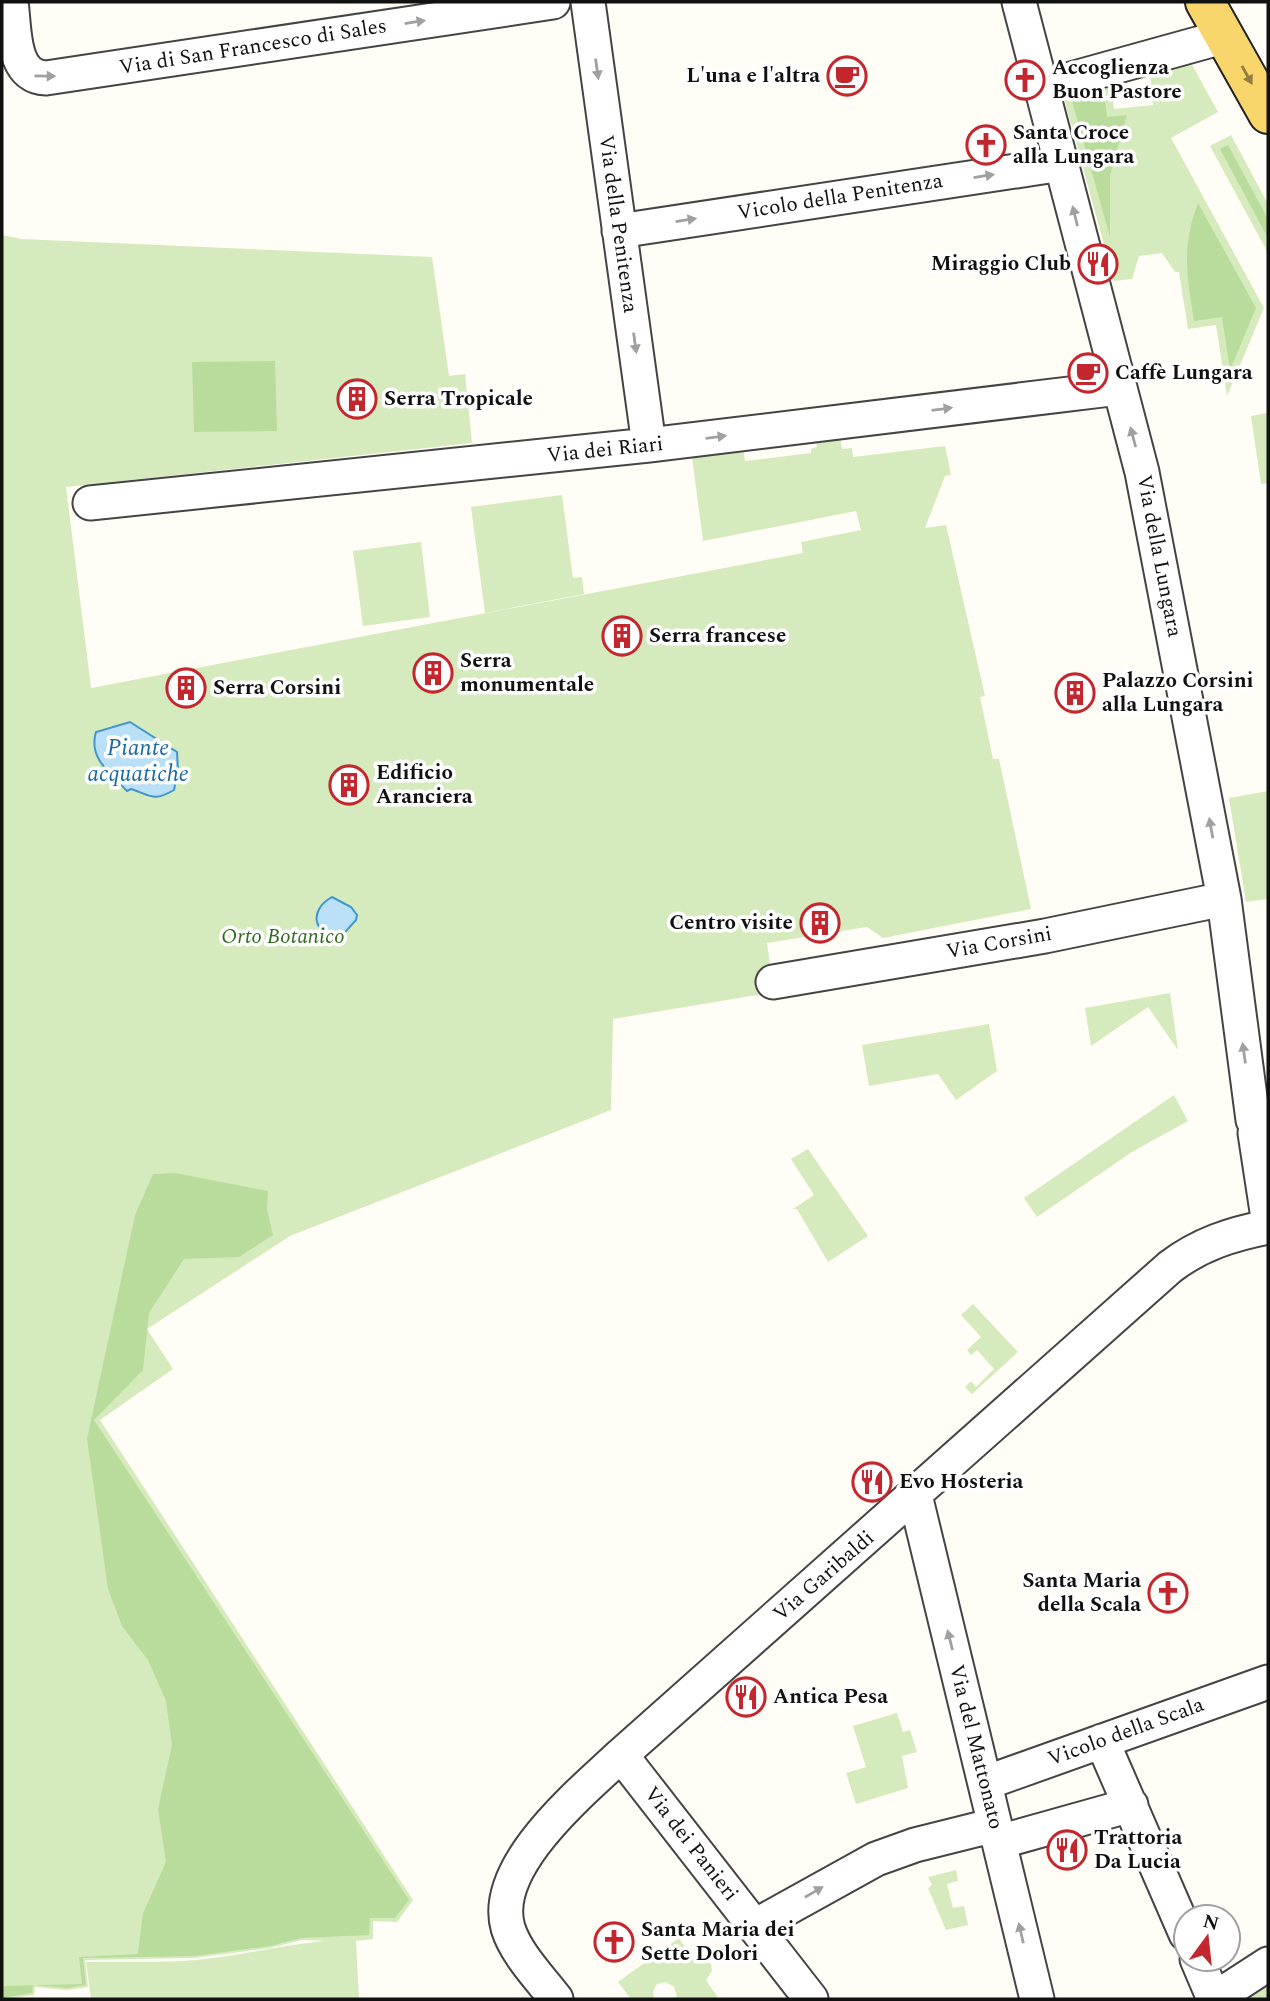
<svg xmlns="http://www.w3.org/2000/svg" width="1270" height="2001" font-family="Spectral,serif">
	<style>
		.green { fill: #d5ebbd }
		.forest { fill: #b9dc9c }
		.water { fill: #b9e0f7; stroke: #3f96cf; stroke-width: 2 }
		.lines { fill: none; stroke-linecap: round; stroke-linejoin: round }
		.minor-casing { stroke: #444; stroke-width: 37 }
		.major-casing { stroke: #222; stroke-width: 42 }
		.minor { stroke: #fff; stroke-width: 33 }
		.major { stroke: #f9d66b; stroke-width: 38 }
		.oneway { fill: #a0a0a0 }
		.oneway2 { fill: #917d42 }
		.labels { text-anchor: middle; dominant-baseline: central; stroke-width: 7; stroke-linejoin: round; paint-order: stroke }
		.street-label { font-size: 21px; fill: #111; stroke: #fff }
		.poi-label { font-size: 21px; font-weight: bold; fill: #111; stroke: #fff; text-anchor: start }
		.park-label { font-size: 21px; font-style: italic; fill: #2f6b1f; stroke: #fff }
		.water-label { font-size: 23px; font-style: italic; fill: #1768a6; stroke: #fff }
	</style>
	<rect width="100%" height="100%" fill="#fffdf5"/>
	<path class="green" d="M1190,61L1218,112L1171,138L1264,308L1227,396L1216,325L1188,329L1179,272H1175L1162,253L1139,256L1132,279L1114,281L1063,95L1111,82L1114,109L1153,105L1150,72Z
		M1231,135L1268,204V253L1210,146Z
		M2,235L21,239L432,257L449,376L465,374L472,443L66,487L91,688L803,553L801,542L861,530L856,511L703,541L691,449L742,443L745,461L811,453V449L817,447L815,435L839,432L842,449L852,448L853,457L945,446L951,475L945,476L925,528L946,525L985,696L980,697L993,759H999L1031,909L883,938L867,927L767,943L774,992L613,1019L611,1110L290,1236L147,1329L173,1369L100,1420L413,1900L397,1922L373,1921V1939L356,1941L359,1999H91L86,1962C123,1961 160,1963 196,1960C239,1956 282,1945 325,1941L302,1940L270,1948L195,1958L85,1960L88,1987L66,1990L35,1987L34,1995L2,1999Z
		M1268,413V483L1261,484L1251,416Z
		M562,495L573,578L582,577L584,594L485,613L471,507Z
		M421,542L430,617L363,626L353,551Z
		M1268,791V899L1246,902L1229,798Z
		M1170,993L1178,1050L1148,1007L1091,1046L1085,1008Z
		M989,1024L997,1071L956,1100L938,1074L869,1086L862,1045Z
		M1174,1095L1188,1121L1132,1152L1037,1217L1024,1198Z
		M808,1149L868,1236L828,1262L797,1209H793L814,1195L791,1159Z
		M973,1304L1018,1352L972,1394L965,1387L971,1381L976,1387L994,1369L977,1350L971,1355L967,1350L981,1337L961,1315Z
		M897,1713L903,1732L910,1730L917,1752L902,1756L908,1788L856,1804L846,1773L866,1767L853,1726Z
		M956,1870L958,1881L947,1884L953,1908L964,1906L968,1925L946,1930L928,1888L932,1885L928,1877Z
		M679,1938L694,1961L705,1960L711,1964L712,1971L706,1980L719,1999H673L677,1996L674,1987L666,1982L657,1984L653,1992L654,1999H631L618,1982Z
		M1268,1984V1999H1244Z"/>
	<path class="forest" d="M1104,92L1107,117L1127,115L1110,175V237L1072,101Z
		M1228,145L1268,219V238L1220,149Z
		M1198,203L1256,308L1230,370L1222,317L1194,321C1187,275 1181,248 1198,203Z
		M275,361L277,431L194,432L192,362Z
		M175,1173L268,1191L267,1209L273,1235L239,1257L184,1259L149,1313L143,1370L94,1420L409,1900L395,1918H370L369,1935L302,1938L270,1946L195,1956L83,1958L86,1985L68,1988L33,1985L32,1993L2,1998V1986L82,1984L79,1957L138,1954L143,1913L166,1862L158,1809L172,1745L166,1701L148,1660L122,1626L108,1589L87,1439L135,1215L153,1174Z"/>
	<path class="water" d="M130,722L177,752L178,770L174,790C153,802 152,796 131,789L127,791C110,773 88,758 96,732Z
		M332,897L351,907L357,915L356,920L339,939C312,933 309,910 332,897Z"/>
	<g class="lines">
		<g class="minor-casing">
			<path id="minor" d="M11,2C15,28 11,77 46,78L553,2
				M588,2L649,445
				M1019,2L1142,472L1224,899L1253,1120
				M1042,87L1226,36
				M619,231L1062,164
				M90,503L649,445L1119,388
				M773,982L1045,936L1224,899
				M1255,1133L1268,1218
				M915,1495L1037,1999
				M1102,1741L1186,1934
				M621,1755L811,1999
				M985,1783L1268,1682
				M999,1842L1131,1805
				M755,1926L876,1859L915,1845L995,1825
				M1197,1959L1214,1999
				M556,1999C540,1978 516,1954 508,1928C490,1866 583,1791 621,1755L1170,1267C1200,1244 1232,1234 1268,1227
				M1214,1999L1268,1964"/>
		</g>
		<g class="major-casing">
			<path id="major" d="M1205,2L1268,114"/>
		</g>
		<use href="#minor" class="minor"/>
		<use href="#major" class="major"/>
	</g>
	<defs><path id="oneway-solid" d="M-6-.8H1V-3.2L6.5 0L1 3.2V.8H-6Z" transform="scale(1.75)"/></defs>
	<g class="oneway">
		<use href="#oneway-solid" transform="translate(415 22) rotate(-9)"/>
		<use href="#oneway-solid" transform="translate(597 69) rotate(82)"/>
		<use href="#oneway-solid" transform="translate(45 76) rotate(1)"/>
		<use href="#oneway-solid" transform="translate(984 176) rotate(-9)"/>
		<use href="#oneway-solid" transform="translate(1075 216) rotate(-104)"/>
		<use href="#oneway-solid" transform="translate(686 220) rotate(-9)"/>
		<use href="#oneway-solid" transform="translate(635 343) rotate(82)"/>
		<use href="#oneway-solid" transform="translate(942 409) rotate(-7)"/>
		<use href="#oneway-solid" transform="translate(716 437) rotate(-7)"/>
		<use href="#oneway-solid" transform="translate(1133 437) rotate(-105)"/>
		<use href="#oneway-solid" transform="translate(1211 828) rotate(-100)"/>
		<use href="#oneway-solid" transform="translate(1244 1053) rotate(-98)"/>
		<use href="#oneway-solid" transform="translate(950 1640) rotate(-104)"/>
		<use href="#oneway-solid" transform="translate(814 1892) rotate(-30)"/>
		<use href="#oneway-solid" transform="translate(1021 1933) rotate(-103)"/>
	</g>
	<use class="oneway2" href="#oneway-solid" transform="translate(1247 75) rotate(61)"/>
	<defs>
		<g id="cafe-ring" transform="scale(2.0125)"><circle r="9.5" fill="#fff" stroke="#c4262e" stroke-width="1.5"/><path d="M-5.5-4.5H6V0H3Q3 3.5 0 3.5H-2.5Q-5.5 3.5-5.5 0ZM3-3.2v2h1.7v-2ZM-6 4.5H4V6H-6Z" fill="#c4262e"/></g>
		<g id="church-ring" transform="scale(2.0125)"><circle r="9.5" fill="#fff" stroke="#c4262e" stroke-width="1.5"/><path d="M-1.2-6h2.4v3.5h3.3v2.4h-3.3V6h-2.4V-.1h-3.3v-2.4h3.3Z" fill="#c4262e"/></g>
		<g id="restaurant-ring" transform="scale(2.0125)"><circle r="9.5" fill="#fff" stroke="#c4262e" stroke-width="1.5"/><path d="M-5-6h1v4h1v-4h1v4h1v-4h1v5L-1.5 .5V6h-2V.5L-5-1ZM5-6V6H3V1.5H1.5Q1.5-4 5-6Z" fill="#c4262e"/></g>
		<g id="building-ring" transform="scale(2.0125)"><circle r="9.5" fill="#fff" stroke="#c4262e" stroke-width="1.5"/><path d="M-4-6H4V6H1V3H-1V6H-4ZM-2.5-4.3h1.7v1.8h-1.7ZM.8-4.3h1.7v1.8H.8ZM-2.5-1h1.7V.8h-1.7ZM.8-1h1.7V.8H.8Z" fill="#c4262e"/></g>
	</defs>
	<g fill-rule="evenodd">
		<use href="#cafe-ring" x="847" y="76"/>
		<use href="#church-ring" x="1025" y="80"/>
		<use href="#church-ring" x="986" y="145"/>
		<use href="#restaurant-ring" x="1098" y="264"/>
		<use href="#cafe-ring" x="1088" y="373"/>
		<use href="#building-ring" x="357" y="399"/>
		<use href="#building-ring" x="622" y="636"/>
		<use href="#building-ring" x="433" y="673"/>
		<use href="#building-ring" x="186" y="688"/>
		<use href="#building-ring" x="1075" y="693"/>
		<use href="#building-ring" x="349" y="785"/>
		<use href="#building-ring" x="820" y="923"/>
		<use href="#restaurant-ring" x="872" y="1482"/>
		<use href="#church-ring" x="1168" y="1593"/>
		<use href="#restaurant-ring" x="746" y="1697"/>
		<use href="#restaurant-ring" x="1067" y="1850"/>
		<use href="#church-ring" x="614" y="1942"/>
	</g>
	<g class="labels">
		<g class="street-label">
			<text transform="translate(253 47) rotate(-9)">Via di San Francesco di Sales</text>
			<text transform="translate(840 197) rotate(-9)">Vicolo della Penitenza</text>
			<text transform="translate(618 224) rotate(82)">Via della Penitenza</text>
			<text transform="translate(605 450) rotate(-6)">Via dei Riari</text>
			<text transform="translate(1159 556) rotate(79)">Via della Lungara</text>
			<text transform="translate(999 943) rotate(-10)">Via Corsini</text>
			<text transform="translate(824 1576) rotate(-41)">Via Garibaldi</text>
			<text transform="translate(1126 1732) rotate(-20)">Vicolo della Scala</text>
			<text transform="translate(976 1747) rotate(76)">Via del Mattonato</text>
			<text transform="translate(691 1844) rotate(52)">Via dei Panieri</text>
		</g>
		<g class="poi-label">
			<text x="1052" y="68">Accoglienza<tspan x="1052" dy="24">Buon Pastore</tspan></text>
			<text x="820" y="76" text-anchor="end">L'una e l'altra</text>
			<text x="1013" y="133">Santa Croce<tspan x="1013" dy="24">alla Lungara</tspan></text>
			<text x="1071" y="264" text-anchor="end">Miraggio Club</text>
			<text x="1115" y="373">Caffè Lungara</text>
			<text x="384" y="399">Serra Tropicale</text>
			<text x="649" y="636">Serra francese</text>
			<text x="460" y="661">Serra<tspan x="460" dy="24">monumentale</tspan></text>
			<text x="1102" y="681">Palazzo Corsini<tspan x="1102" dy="24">alla Lungara</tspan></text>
			<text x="213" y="688">Serra Corsini</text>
			<text x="376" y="773">Edificio<tspan x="376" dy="24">Aranciera</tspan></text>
			<text x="793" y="923" text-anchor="end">Centro visite</text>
			<text x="899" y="1482">Evo Hosteria</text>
			<text x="1141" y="1581" text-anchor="end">Santa Maria<tspan x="1141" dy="24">della Scala</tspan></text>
			<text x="773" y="1697">Antica Pesa</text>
			<text x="1094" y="1838">Trattoria<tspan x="1094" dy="24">Da Lucia</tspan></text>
			<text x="641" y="1930">Santa Maria dei<tspan x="641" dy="24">Sette Dolori</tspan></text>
		</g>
		<g class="park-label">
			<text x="283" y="937">Orto Botanico</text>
		</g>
		<g class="water-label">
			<text x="138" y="748">Piante<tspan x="138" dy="26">acquatiche</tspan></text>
		</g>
	</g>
	<rect width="1270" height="2001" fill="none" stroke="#111111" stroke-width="7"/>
	<g transform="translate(1207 1938) rotate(15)"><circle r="33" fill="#ffffff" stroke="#a0a0a0" stroke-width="2"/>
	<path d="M0-5L12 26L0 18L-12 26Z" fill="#c4262e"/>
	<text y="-10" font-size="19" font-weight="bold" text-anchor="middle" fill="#111111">N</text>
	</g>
</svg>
